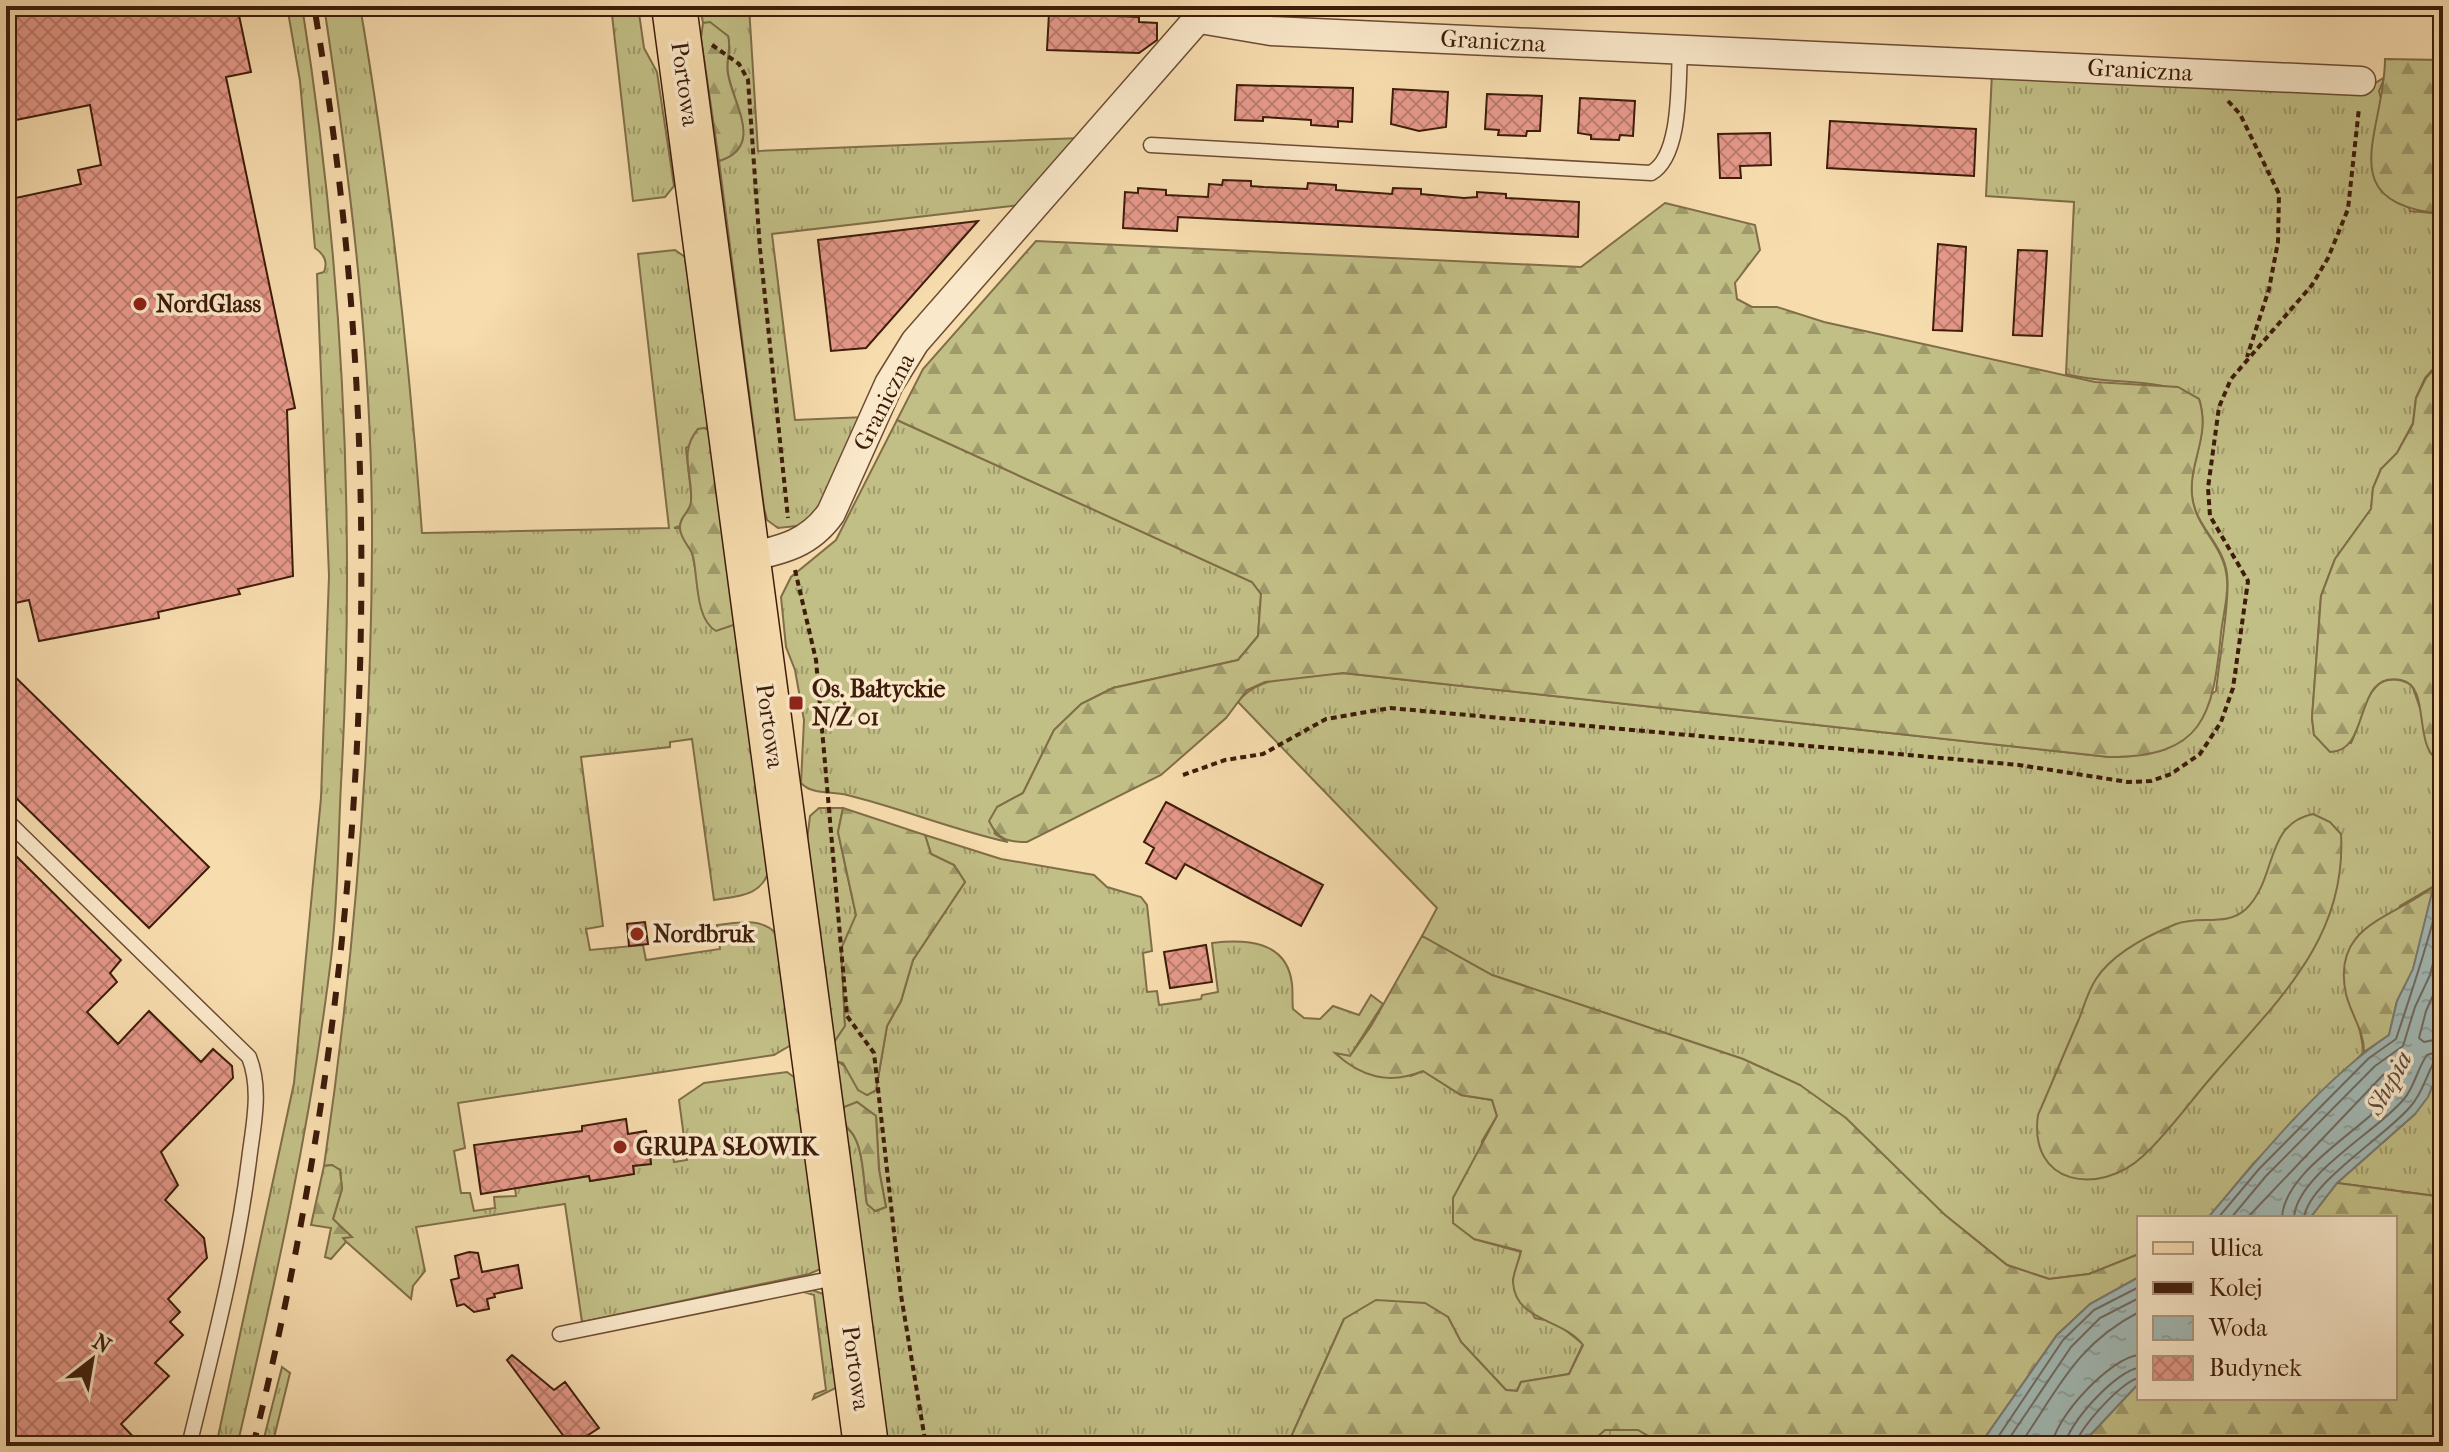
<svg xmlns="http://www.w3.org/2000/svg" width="2449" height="1452" font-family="'IM FELL French Canon',serif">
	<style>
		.grass { fill: url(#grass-tufts); stroke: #806e48; stroke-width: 2 }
		.forest { fill: url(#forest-firs); stroke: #806e48; stroke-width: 2 }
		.wetland { fill: url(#wetland-marsh); stroke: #806e48; stroke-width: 2 }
		.water { fill: url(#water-ripples); stroke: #797a71; stroke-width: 2 }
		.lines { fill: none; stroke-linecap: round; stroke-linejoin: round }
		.shore { stroke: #706a60; stroke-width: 2 }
		.building { fill: url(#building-cross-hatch); stroke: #3e1c0a; stroke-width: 2 }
		.lane-casing { stroke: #6c4c33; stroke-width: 17 }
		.street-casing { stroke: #6c4c33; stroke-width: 31 }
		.primary-casing { stroke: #3e1c0a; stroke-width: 47 }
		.path { stroke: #3e1c0a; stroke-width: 4; stroke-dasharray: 6 4; stroke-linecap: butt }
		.lane { stroke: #fae8ca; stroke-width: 14 }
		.street { stroke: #fae8ca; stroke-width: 28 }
		.primary { stroke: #f7dcae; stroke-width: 44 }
		.rail { stroke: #3e1c0a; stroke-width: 6; stroke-dasharray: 14 14; stroke-linecap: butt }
		.poi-dot { fill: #8f2418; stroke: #fae8ca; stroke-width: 3 }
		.labels { text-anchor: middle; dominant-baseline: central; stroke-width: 7; stroke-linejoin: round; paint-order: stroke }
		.street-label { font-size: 24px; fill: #3e1c0a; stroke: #fae8ca }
		.poi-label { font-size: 24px; font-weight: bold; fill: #3e1c0a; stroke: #fae8ca; text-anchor: start }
		.water-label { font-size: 26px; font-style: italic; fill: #5c4b3d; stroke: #fae8ca }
	</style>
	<defs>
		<pattern id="grass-tufts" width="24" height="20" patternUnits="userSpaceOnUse" patternTransform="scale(2)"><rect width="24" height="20" fill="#c2bf86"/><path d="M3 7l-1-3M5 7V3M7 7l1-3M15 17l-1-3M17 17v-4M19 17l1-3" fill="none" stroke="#9f9a6c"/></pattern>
		<pattern id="forest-firs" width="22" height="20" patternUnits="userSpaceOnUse" patternTransform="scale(2)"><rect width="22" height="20" fill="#c2bf86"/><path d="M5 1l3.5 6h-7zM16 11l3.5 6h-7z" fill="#9f9a6c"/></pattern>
		<pattern id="wetland-marsh" width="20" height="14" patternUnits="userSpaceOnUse" patternTransform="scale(2)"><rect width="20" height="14" fill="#c2bf86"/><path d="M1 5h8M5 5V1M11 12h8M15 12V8" fill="none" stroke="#9f9a6c"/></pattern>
		<pattern id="water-ripples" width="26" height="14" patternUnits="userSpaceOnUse" patternTransform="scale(2)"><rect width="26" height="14" fill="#a1b9b5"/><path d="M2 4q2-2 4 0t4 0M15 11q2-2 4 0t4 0" fill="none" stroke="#8c9e9a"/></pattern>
		<pattern id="building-cross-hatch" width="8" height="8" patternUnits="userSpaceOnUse" patternTransform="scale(2)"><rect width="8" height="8" fill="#e6998a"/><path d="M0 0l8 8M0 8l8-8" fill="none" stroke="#bc7c6f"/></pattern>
	</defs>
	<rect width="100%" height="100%" fill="#f7dcae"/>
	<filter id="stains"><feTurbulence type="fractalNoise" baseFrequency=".0025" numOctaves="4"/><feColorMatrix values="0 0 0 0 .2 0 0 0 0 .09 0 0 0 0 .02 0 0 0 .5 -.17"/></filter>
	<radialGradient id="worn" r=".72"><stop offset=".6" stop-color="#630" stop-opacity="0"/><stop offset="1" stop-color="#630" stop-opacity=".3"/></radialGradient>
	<path class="grass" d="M287,6H302C343,264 356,523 341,784C338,842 338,901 331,959C311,1123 275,1285 237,1446H216L294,1083L321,798L329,576L317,274L324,272C328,262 324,254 315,248L300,81Z
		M324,6H360C390,181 409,357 422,533L669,528L638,254L675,250L685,257L711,431L686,448L692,502L680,526L674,528H679L692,552L704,615L717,630L736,624L770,866C764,896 740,896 714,900L692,739L670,742V747L581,757L603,926L586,929L590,950L643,945L646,960L720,949L717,925C739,923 759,917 776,933L791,1045L774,1055L458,1103L465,1148L454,1151L461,1193H470L474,1211L495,1208L494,1197L516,1196L515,1188L589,1176L591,1181L634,1174L633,1166L651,1163L650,1155L672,1152L674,1162L687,1160L679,1100L704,1083L787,1072L798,1080L825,1267L809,1274L582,1322L565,1204L416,1227L425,1271L413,1286L411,1299L342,1238L351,1237L333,1219L342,1189L340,1170L332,1165L324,1166C354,961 371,754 372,547C373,366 351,184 324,6Z
		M611,6H638L644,48L657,72L674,186L665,197L633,201Z
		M700,6H749L758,151L1080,138L1020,205L772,234L795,420L865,417L830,492L805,525L778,528L767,520L764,508L719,161C764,147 733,104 728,74C725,61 732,49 728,36L710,23H703Z
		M1992,73L2364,90L2385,77L2379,91L2410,211L2443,214V358L2425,378L2416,398L2413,423L2397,453L2381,469L2373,488L2371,509L2335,559L2321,596L2312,718L2314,735L2351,743C2364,717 2367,662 2412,685L2439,763H2443V848L2434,886L2400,906L2358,1021L2364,1052L2253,1164L2208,1218H2139V1254L2089,1274L2049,1279L2007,1265L1945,1215L1800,1085L1743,1059L1492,975L1422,936L1437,908L1238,702C1260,672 1309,677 1343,673L2109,757L2216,691C2219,661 2230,600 2227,574C2223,543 2195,526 2192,496C2188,462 2211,436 2199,399C2161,376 2110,386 2066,374L2074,202L1986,196Z
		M897,420L1252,582L1261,594L1258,636L1238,660L1113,688L1081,704L1054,730L1023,793L997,807L995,834L1008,842C953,830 901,808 847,795C831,791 812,795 801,783L804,720L795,670L786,647L781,597L791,577L836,540Z
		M819,808H843L838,832L856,915L843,981L845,1026L833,1044L807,841L810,816Z
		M925,835L1001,859L1094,875L1107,887L1141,897L1147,905L1152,951L1143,953L1147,992L1157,991L1159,1005L1201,999L1202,995L1218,992L1212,943C1245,939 1287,940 1292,984C1293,992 1292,1001 1293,1009L1304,1018L1320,1019L1333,1006L1359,1015L1371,995L1383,1004L1350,1056L1336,1054L1411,1076L1423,1071L1461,1095L1492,1100L1497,1116L1482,1141L1474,1239L1521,1252L1513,1280L1535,1318L1555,1322L1583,1344L1569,1374L1521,1382L1517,1391L1506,1390L1461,1342L1448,1317L1344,1319L1287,1446H886L843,1126C865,1134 863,1184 867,1204L876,1211L886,1207L879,1170L876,1116L857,1102L842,1112L835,1061C853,1066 852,1086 867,1095L876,1090L887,1026L901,1001L913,960L965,882L954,865L931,854Z
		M2443,1061V1197L2337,1183L2415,1114Z
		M812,1290L826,1295L838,1387L813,1399L815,1394L826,1390L814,1295L804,1292Z
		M282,1367L290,1373L272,1446H262Z"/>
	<path class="forest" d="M710,22L728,36C732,49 725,61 728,74C733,104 765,147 719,161L701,38L703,23Z
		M2385,59L2443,60V214C2329,204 2385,131 2385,59Z
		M1665,203L1755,225L1760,250L1735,283L1737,299L1752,307H1777L1824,322L2095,382L2178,387L2199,399C2211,436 2189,461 2192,495C2194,525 2221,543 2226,572C2230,590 2223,615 2221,633C2213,717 2203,757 2109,757L1343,673L1265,682L1247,690L1226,718L1161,775L1027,842C1008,842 998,840 989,821L997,807L1023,793L1054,730L1081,704L1113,688L1238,660L1258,636L1261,594L1252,582L897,420L923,369L1036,241L1581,267Z
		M2443,358V763C2410,751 2433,686 2401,680C2352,670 2372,752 2330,752L2314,735L2312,718L2321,596L2335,559L2371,509L2373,488L2381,469L2397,453L2413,424L2416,398L2426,378Z
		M704,428L711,431L736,624L716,631C695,619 698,577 693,556C690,546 680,539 680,528C679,516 691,512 691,501C693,473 678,453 698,429Z
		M843,808L925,835L931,854L954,865L965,882L913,960L901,1001L887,1026L876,1090L867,1095L858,1090L843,1063L835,1061L833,1044L845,1026L841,949L856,915L838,832Z
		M2313,814L2330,822L2341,834C2347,938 2278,1000 2215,1073C2191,1100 2169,1132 2143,1156C2099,1197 2028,1185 2038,1115C2052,1083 2065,1051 2079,1019C2084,1006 2088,991 2096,979C2112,954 2149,935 2176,924C2199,915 2227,927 2246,909C2278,878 2264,824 2313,814Z
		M2434,886L2413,970L2397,1001L2389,1035L2364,1052C2364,1030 2351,1015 2346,994C2331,924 2393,919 2434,886Z
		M1422,936L1492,975L1743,1059L1800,1085L1846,1118L1945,1215L2007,1265L2049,1279L2089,1274L2139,1254V1277L2090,1304L2057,1335L1979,1446H1287L1344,1319L1376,1300L1425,1303L1448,1317L1461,1342L1506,1390L1517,1391L1521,1382L1569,1374L1583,1345C1563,1318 1515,1322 1513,1282C1513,1273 1519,1261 1521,1251L1474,1239L1453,1223V1198L1497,1116L1492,1100L1461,1095L1423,1071C1389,1085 1361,1077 1335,1053L1350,1056L1371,1026Z
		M857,1102L876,1116L879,1170L886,1207L875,1211L867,1204C863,1184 865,1134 843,1126L844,1107Z
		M332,1165L340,1170L342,1189L333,1219L352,1237L343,1238L346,1242L331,1259L325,1257L331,1228L311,1225L324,1166Z
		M2337,1183L2443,1197V1446H2080L2139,1383V1398H2395V1218H2310Z"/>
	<path class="wetland" d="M1605,1430H1638L1665,1446H1587Z"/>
	<path class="water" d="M2443,848V1061L2428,1097L2415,1114L2337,1183L2310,1218H2208C2259,1157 2323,1079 2389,1035L2397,1001L2413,969Z
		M2139,1277V1383L2080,1446H1979L2057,1335L2090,1304Z"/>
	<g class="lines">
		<path class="shore" d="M2443,973L2426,1011L2419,1038L2424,1042L2443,1038
			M2218,1218L2259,1169L2369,1058L2396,1039C2413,988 2430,937 2443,883
			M2231,1218L2266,1176L2375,1066L2403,1046L2415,1007L2430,975L2443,924
			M2247,1218L2383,1075L2405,1064C2411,1109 2284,1158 2282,1218
			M2294,1218C2296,1175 2378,1131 2404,1099C2415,1086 2417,1069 2427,1055L2443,1050
			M2304,1218C2308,1183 2387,1135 2410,1107C2422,1094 2425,1079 2433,1064L2443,1060
			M1992,1446L2063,1340L2094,1310L2139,1287
			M2004,1446L2071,1347L2100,1318L2139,1298
			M2019,1446C2058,1390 2075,1345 2139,1312
			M2052,1446C2054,1418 2111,1357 2139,1355
			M2065,1446C2066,1425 2118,1369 2139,1368
			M2075,1446C2077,1430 2124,1379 2139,1378"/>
	</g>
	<path class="building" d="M6,6H237L251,72L226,77L295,408L287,410L293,576L238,589L240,594L158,612L159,618L39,641L29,600L6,605V200L81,184L78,170L101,165L90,105L6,122Z
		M1049,13L1139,17V22L1157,23V40L1139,53L1047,50Z
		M1237,85L1353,88L1352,122L1338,121V127L1311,125V120L1263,117V121L1235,120Z
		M1393,89L1448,92L1446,127L1419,131L1391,124Z
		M1487,94L1542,96L1540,131H1527L1526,136L1498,135L1499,130L1485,129Z
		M1580,98L1635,101L1633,136L1620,135L1619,140L1591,139V135L1578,133Z
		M1830,121L1976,129L1974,176L1827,168Z
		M1770,133L1771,165L1740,166L1741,178H1720L1718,134Z
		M1223,180L1251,181V186L1264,187L1307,189L1308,183L1336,185V190L1392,194L1393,188L1421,189V194L1464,198L1477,197V192L1506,194V198L1579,202L1578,237L1178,217L1177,231L1123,228L1125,192L1138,193V188L1166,190V195L1208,197L1209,184L1222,185Z
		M978,221L866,348L831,351L818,240Z
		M1938,244L1966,247L1962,331L1933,330Z
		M2018,250L2047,251L2042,336L2013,335Z
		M6,668L209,867L149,928L6,788Z
		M1166,802L1323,885L1301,926L1185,864L1176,879L1146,863L1154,848L1144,842Z
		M6,846L121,960L110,973L117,982L87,1012L118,1044L149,1011L201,1062L213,1049L232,1066L233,1078L161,1152L178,1185L165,1200L204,1238L207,1258L168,1299L180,1312L170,1322L183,1335L155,1363L169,1376L121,1424L142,1446H6Z
		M645,922L648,944L629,946L627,924Z
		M1206,945L1212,982L1170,988L1164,952Z
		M626,1119L628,1134L646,1131L648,1139L651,1164L633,1166L634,1174L590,1181L589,1176L481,1194L474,1145L582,1131V1126Z
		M469,1252L478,1253L482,1272L518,1265L522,1288L494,1294L495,1297L487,1299L489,1309L474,1312L464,1304L457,1306L451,1280L459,1278L455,1256Z
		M512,1355L554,1390L565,1382L599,1428L571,1446L507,1360Z"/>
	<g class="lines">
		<g class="lane-casing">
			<path id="lane" d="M1151,145L1651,173C1682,156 1678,81 1680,49
				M6,820L249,1057C262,1090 253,1126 249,1160C237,1257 212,1351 189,1446
				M560,1334L840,1277"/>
		</g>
		<g class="street-casing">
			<path id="street" d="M1200,19L1271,31L2361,81
				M748,557C783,550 810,543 831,513L889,384L915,342L1209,6"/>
		</g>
		<g class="primary-casing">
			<path id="primary" d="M674,6L866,1446"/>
		</g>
		<path class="path" d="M712,45L739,64L748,80L760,249L788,518
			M2228,101L2240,114L2279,194L2278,242L2269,289L2247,357
			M795,570L816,660L847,1016L874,1053L901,1295L926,1446
			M1183,775L1225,760L1263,754L1326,719L1390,708L2019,765L2128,782L2151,781L2171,774L2200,754L2221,722L2233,688L2248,581L2210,516L2208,488L2219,407L2231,379L2312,285L2328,258L2348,209L2359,108"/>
		<use href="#lane" class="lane"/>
		<use href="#street" class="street"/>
		<use href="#primary" class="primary"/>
		<path class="rail" d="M253,1446C369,978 396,482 314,6"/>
	</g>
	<g class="poi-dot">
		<circle cx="140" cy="304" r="8"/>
		<rect x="788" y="695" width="16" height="16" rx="4"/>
		<circle cx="637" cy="934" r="8"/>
		<circle cx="620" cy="1147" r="8"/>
	</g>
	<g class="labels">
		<g class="street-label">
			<text transform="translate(1493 41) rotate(3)">Graniczna</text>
			<text transform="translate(2140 70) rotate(3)">Graniczna</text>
			<text transform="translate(685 84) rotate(82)">Portowa</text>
			<text transform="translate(884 402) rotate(-63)">Graniczna</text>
			<text transform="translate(770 726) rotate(82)">Portowa</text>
			<text transform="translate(856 1368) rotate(82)">Portowa</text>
		</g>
		<g class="poi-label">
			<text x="156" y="304">NordGlass</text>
			<text x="812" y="689">Os. Bałtyckie<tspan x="812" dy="28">N/Ż 01</tspan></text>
			<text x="653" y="934">Nordbruk</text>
			<text x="636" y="1147">GRUPA SŁOWIK</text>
		</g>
		<g class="water-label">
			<text transform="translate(2389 1083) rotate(-61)">Słupia</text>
		</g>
	</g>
	<rect width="2449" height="1452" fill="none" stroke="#f7dcae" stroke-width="32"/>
	<rect x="8" y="8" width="2433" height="1436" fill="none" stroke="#3e1c0a" stroke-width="4"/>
	<rect x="16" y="16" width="2417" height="1420" fill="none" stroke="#3e1c0a" stroke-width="2"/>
	<rect x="2137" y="1216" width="260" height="184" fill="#fae8ca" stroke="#af967d" stroke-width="2"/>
	<rect x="2153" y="1242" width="40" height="12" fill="#f7dcae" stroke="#af967d" stroke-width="2"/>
	<text x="2209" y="1256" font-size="24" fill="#3e1c0a">Ulica</text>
	<rect x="2153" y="1282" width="40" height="12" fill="#3e1c0a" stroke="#af967d" stroke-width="2"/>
	<text x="2209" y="1296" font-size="24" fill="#3e1c0a">Kolej</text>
	<rect x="2153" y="1316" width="40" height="24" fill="url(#water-ripples)" stroke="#af967d" stroke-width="2"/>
	<text x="2209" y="1336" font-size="24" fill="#3e1c0a">Woda</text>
	<rect x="2153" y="1356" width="40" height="24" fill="url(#building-cross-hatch)" stroke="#af967d" stroke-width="2"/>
	<text x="2209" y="1376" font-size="24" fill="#3e1c0a">Budynek</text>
	<g transform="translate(92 1360) rotate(31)" stroke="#fae8ca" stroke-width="6" paint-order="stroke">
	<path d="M0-6L14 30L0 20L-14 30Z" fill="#3e1c0a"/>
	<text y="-12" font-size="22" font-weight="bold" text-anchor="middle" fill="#3e1c0a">N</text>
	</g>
	<rect width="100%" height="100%" filter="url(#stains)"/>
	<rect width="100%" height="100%" fill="url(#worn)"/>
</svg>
